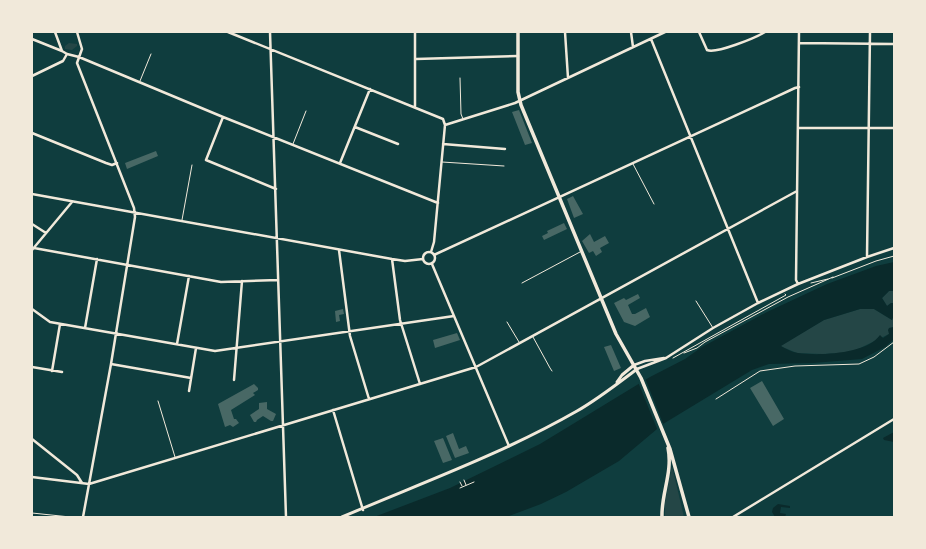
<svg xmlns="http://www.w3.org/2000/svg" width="926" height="549" font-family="'Alegreya Sans',sans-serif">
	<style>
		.green { fill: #244646 }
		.water { fill: #0a2a2b }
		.pier { fill: #0f3d3e }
		.building { fill: #486865 }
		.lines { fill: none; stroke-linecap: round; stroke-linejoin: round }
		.path { stroke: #f1e9da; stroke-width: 1 }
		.service { stroke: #f1e9da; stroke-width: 1 }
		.minor { stroke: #f1e9da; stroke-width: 2.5 }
		.tertiary { stroke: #f1e9da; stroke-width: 3 }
		.secondary { stroke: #f1e9da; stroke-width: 3.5 }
	</style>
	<rect width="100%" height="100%" fill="#0f3d3e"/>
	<path class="green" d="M69,43L77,44V46L72,50L65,49V46Z
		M889,291H894V303H891L887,306L882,298Z
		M860,309H874L892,320L894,315V327L889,328V334L854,351L843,353L822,354L797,353L780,346L824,320Z
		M672,466L684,517H665V502Z"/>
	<path class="water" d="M894,262V291H889L882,298L887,306L891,303H894V315L892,320L874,309H860L824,320L781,346C786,349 792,352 798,353C819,356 867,354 880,335L883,338L889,334L888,330L889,328L894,327V339L885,347L862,359L813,363L769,364L752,370L663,424L619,461L566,492L541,504L509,516V517H374L450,488L540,444L650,377L685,359L702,347L767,312L827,284L876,266Z
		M894,432V442L884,440L883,438Z
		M778,504L790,506V508L781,507L780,513L786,514L785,517H775L772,512L773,508Z"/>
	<path class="pier" d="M645,378L664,426L658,431L638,382Z"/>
	<path class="building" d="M519,110L532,143L525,145L512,112Z
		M156,151L158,156L127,169L125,163Z
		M573,196L583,214L574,218L567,199Z
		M564,223L567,229L544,240L542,236L548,233L547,231Z
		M590,234L594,242L605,236L609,243L600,248L602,252L596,256L593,251L589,253L582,241Z
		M638,294L640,298L628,305L632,314H635L646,308L650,317L635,326L624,322L614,303L624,298L626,300Z
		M343,309L344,314L339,315L340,321L336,322L335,311Z
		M457,333L460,340L435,348L433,340Z
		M611,345L621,368L614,371L604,347Z
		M762,381L784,419L773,426L750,388Z
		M254,384L258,388V390L253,393L255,395L231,410L234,419H236L239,423L233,427L230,425L225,427L218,404Z
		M267,402V409L276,414L273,421H271L263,416L257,420L256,422H254L250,415L259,409V403Z
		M453,433L459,449L466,446L469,453L455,458L446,436Z
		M443,438L452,460L443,463L434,441Z"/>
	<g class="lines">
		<path class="path" d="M832,278L876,261L894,256
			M811,283L828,279
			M684,353L697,348L705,342L788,297L833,277
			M673,358L786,295L785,294
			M716,399L760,371L795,366L859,364L874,357L894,342
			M464,480L466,485
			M460,482L462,486
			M460,488L474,482"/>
		<path class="service" d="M460,78L461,114L463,119
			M140,81L151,54
			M293,144L306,111
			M442,162L504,166
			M633,164L654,204
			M182,220L192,165
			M522,283L580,252
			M696,301L713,328
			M507,322L519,342
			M533,337L550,368L552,371
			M158,401L175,457
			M32,513L70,517"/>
		<path class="minor" d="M55,32L62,51
			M77,32L82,49L77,63L134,208L135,217L111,364L83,517
			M228,32L443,119L445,125L434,242L431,252
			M270,32L286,517
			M565,32L568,78
			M631,32L633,47
			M699,32L707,50C716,54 755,38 765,32
			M32,39L62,51L67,54L79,57L223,117L438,203
			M651,39L758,303
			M799,43L894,44
			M416,59L518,56
			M32,76L63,61L67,54
			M415,107V32
			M223,117L206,160L276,189
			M445,125L515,103L665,32
			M355,127L398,144
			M798,128H894
			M32,133L106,163L112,165L117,163
			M443,144L505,149
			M340,163L370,89
			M32,194L392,259L405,261L423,259
			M32,224L46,233
			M34,248L221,282L278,280
			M32,250L72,202
			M339,250L350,336L369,399
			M423 258a6 6 0 1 1 12 0a6 6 0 1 1-12 0Z
			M434,255L795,88L799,87
			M867,257L870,32
			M392,259L400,320L420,384
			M432,264L509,446
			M798,284L796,280L799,32
			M32,309L50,322L215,351L454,316
			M85,328L97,259
			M177,344L189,276
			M111,364L191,378
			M634,365L645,361L664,358
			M32,367L62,372
			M637,369L666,358L713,328L758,303L798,284L867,257L894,248
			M52,371L60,324
			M234,380L242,281
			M189,391L196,348
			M333,410L363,510
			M32,439L77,475L82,483
			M32,477L89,484L476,367L797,191
			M733,517L894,419"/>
		<path class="tertiary" d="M617,382L622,375L634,365
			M342,517C421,483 502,454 577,411C598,399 617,384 637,369"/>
		<path class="secondary" d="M518,32V92L521,105L616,334L641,378L670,449L689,517
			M662,517C661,494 673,472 668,448"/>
	</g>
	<rect width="926" height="549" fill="none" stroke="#f1e9da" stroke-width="66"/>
</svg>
